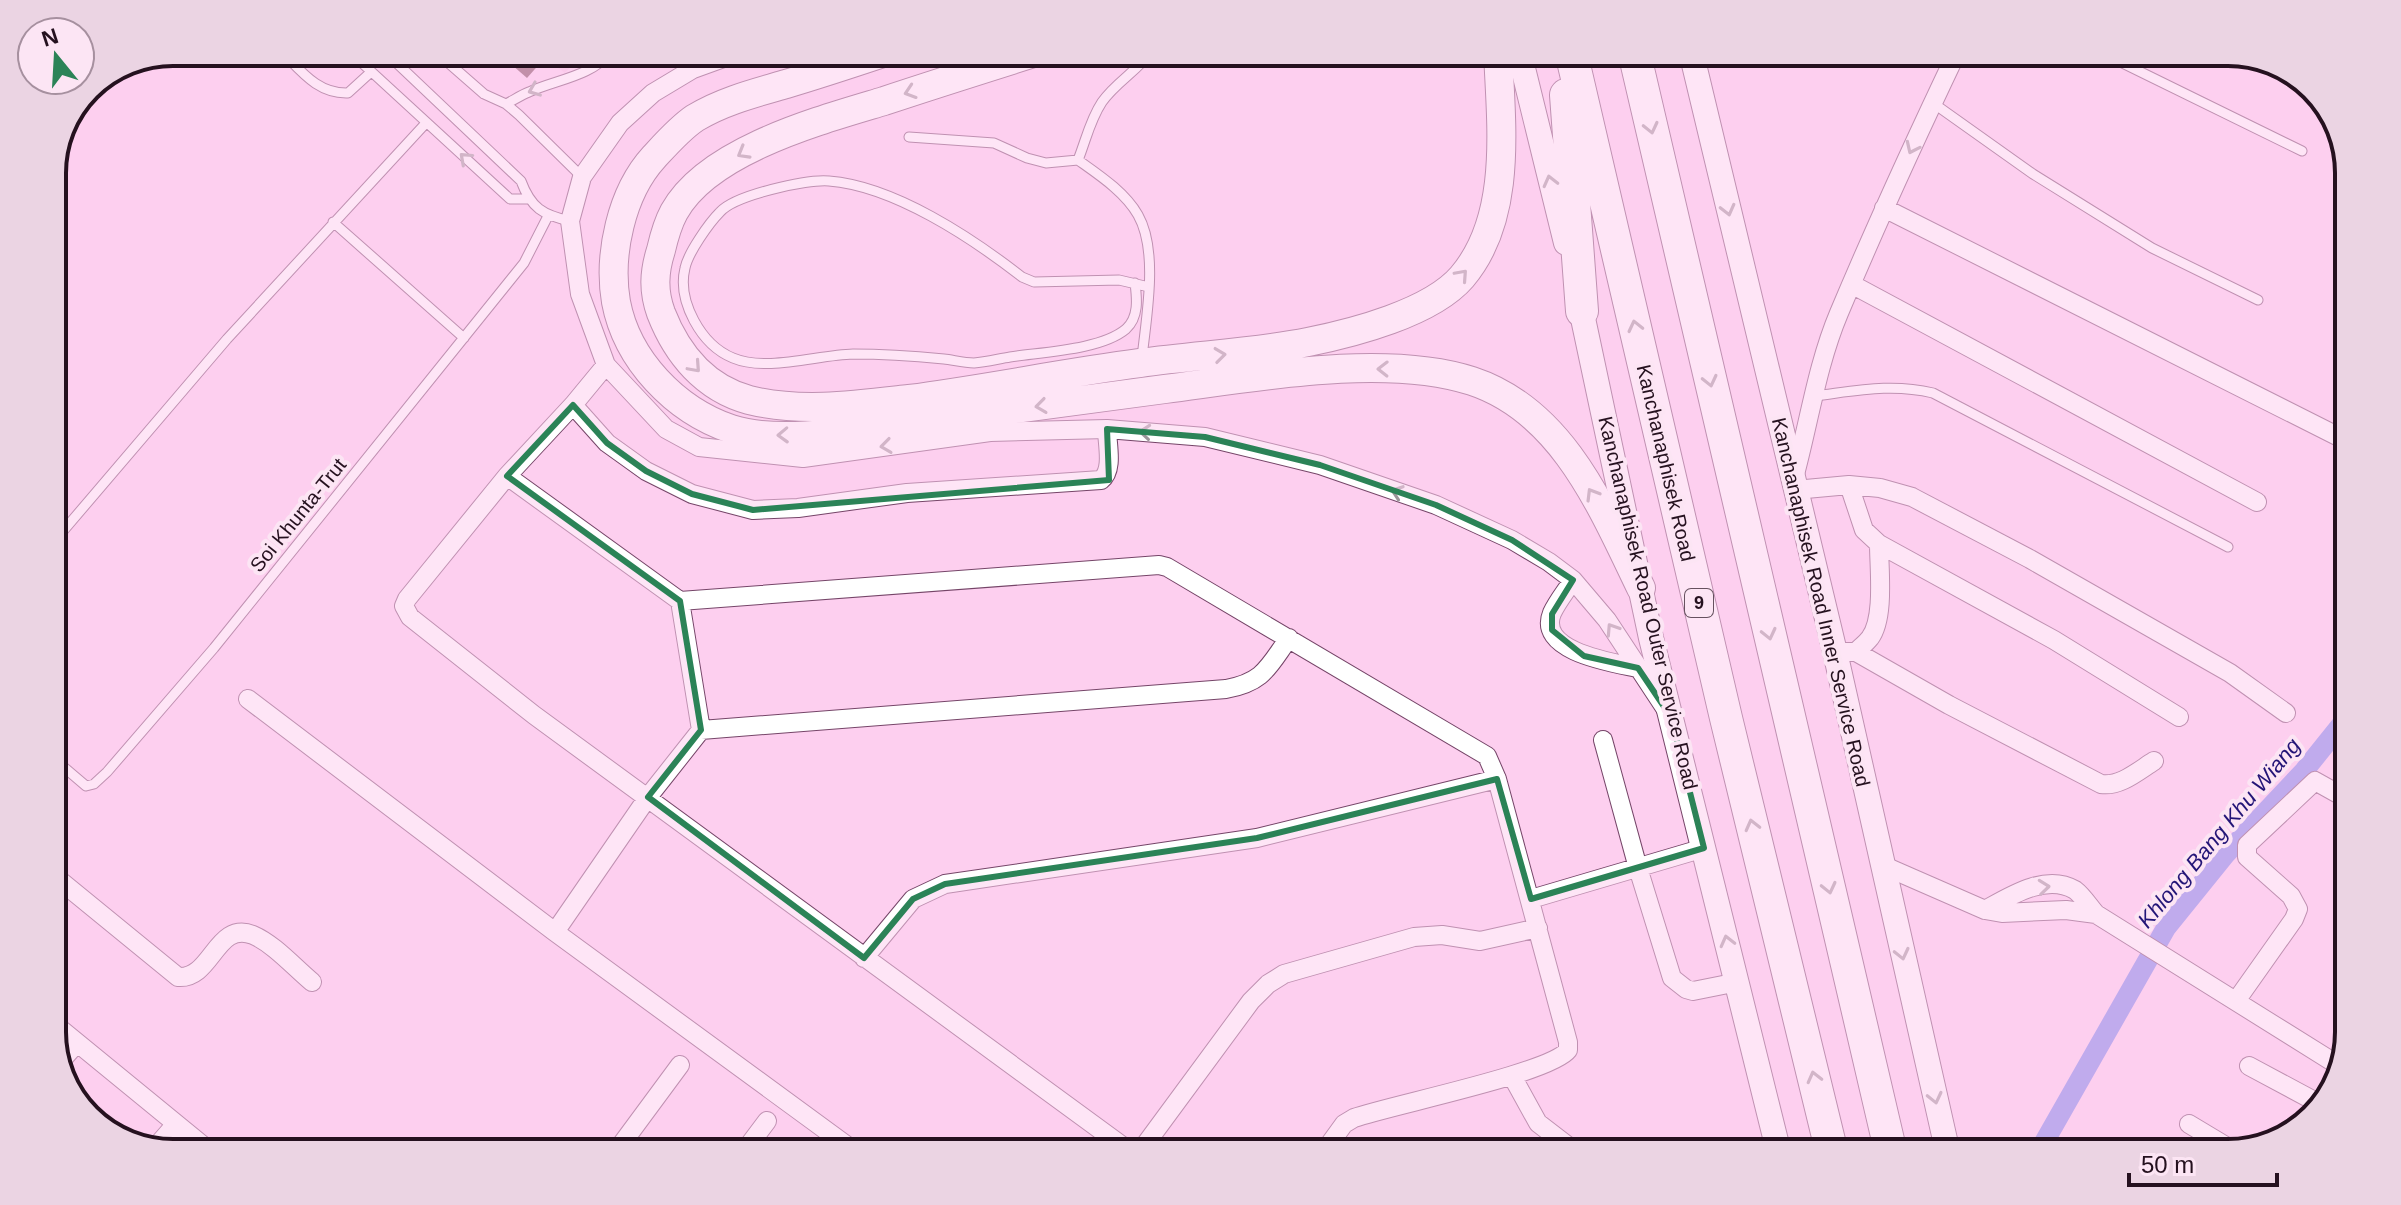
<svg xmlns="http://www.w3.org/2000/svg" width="2401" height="1205" font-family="Arial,sans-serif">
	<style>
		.built { fill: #f5c1e5 }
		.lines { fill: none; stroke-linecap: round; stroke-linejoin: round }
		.canal { stroke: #777eec; stroke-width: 20 }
		.building { fill: #7a4156 }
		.lane-casing { stroke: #754568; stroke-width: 11 }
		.street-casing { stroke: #754568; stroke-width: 20 }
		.secondary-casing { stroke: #754568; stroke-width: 26 }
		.primary-casing { stroke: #754568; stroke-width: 30 }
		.highway-casing { stroke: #754568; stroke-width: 34 }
		.lane { stroke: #fff; stroke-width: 9 }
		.street { stroke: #fff; stroke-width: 18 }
		.secondary { stroke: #fff; stroke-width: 24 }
		.primary { stroke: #fff; stroke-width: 28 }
		.highway { stroke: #fff; stroke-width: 32 }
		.oneway { stroke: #9d949a }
		.marked { fill: none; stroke: #2b8357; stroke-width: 6; stroke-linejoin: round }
		.labels { text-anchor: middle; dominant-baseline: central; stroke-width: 8; stroke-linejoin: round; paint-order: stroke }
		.shield { fill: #fce5f4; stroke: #66515f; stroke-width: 2 }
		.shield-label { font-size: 18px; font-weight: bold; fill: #25111f }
		.street-label { font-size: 20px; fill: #25111f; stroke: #fce5f4 }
		.water-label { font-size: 22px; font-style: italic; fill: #231577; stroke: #fce5f4 }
		.rim { fill: none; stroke: #25111f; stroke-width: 4 }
	</style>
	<rect width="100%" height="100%" fill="#fdcfef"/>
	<path class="built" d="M537,52H584L565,73Z"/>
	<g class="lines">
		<path class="canal" d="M2038,1153L2166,928L2225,855L2304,771L2349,715"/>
	</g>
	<path class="building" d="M497,52H550L527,78Z"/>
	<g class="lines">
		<g class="lane-casing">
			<path id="lane" d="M282,52C302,72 318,94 348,93L371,72
				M350,52L510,199H528
				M385,52L521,181C531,208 543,215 570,221
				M436,52L484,94L506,104L519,115L582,177
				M2100,52L2302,151
				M1933,103L2033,174L2152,248L2258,300
				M506,104C514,100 521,95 529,92C558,79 590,77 611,52
				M909,137L994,143L1027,158L1046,163L1078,160C1099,175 1125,192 1138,215C1159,252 1146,318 1142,358
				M1078,160C1086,140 1090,120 1102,102C1115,83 1137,71 1151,52
				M333,222L464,338
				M1135,283C1137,299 1139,317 1126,329C1101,350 1042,352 1010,357C998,359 985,362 974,363C964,363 953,360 944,359C913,356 883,354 853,354C817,355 766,372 733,358C701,345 677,301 685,268C688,253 709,223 720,212C735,195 807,179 829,181C894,186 972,238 1022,277L1034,282L1119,280L1149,287
				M1814,396C1856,391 1891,383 1933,393L2228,547
				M52,544L227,339L426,123
				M52,757L86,786L94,784L107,772L214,648L524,263L548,216"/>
		</g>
		<g class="street-casing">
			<path id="street" d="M740,52L693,69L653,93L620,123L582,177L570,221L580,294L606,365L666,429L699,447L803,458L990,432L1107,429L1205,437L1320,465L1436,505L1512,540L1549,562L1573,580L1607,620L1665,708
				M1884,208L2349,442
				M1853,285L2257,502
				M606,365L573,405L507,476L407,599L404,606L410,617L534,715L1132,1153
				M573,405L607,443L646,471L692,494L753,510L798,508L907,493L1101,480C1114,470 1107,444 1107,429
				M507,476L680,601L1159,565L1167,567L1487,756L1497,779L1568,1042V1050C1551,1073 1391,1105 1354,1118L1344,1124L1323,1153
				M1794,478C1809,423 1817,365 1839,313C1876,225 1916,138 1957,52
				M1849,485L1864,530L1879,544L2054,640L2179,717
				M1795,490L1849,485L1880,488L1912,497L2030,559L2230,673L2286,713
				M1573,580C1566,591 1557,602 1552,613C1536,652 1615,663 1638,668
				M1845,652H1856C1861,647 1866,643 1870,638C1885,618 1879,569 1879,544
				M1856,652L1949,705L2101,784C2120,787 2138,771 2154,761
				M248,699L555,932L857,1153
				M701,730L1226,689C1264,682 1268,667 1289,638
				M1603,740L1638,868L1672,978L1686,989L1693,991L1738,982
				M52,850V868
				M1882,865L1985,910L2002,913L2066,910L2096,914L2341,1067
				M52,874L178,977C212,980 216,920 253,935C274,944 294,967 312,982
				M1531,899L1704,848
				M1985,910C2010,896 2046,873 2075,890C2083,896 2089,906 2096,914
				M555,932L648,797L701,730L680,601
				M864,958L913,899L945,884L1257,838L1497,779
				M2236,1001L2294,919L2298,909L2291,896L2247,857V845L2315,781L2349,800
				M52,1022L212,1153
				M60,1062L77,1043
				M2249,1066L2320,1104
				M1512,1076L1538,1123L1577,1153
				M2189,1124L2234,1151
				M154,1149L175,1125
				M615,1153L680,1065
				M743,1153L767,1121
				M1139,1153L1251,1001L1268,984L1284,974L1414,937L1442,935L1480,941L1538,928
				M2046,1153L2048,1151"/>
		</g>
		<g class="secondary-casing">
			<path id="secondary" d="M1519,52L1566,243
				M1691,52L1835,652L1948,1153
				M1578,295L1651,638L1779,1153"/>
		</g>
		<g class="primary-casing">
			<path id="primary" d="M886,52C853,63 820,74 786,84C755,93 723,101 695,118C680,128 666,144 654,157C621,193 608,255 616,302C627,360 675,410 731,429C780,445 857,430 908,423C994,412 1080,400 1165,389C1256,377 1385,353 1472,381C1563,411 1602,508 1641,588
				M1037,52C986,68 935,84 884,101C821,120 708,150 674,212C668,223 664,237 661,250C654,272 653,291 661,313C677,354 705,388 749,400C801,413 857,405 909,399C986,389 1063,373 1140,363C1196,355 1253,353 1308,342C1353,333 1431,313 1462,277C1513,217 1501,125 1498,52"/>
		</g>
		<g class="highway-casing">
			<path id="highway" d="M1571,52L1726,718L1832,1153
				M1634,52L1891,1153
				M1566,95L1582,311"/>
		</g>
		<use href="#lane" class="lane"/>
		<use href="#street" class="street"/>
		<use href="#secondary" class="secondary"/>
		<use href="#primary" class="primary"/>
		<use href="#highway" class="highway"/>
	</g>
	<defs><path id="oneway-chevron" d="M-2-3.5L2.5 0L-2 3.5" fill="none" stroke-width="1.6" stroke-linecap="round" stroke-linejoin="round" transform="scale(2)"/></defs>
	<g class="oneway">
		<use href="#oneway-chevron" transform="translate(534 90) rotate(158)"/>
		<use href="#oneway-chevron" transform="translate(910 92) rotate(162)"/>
		<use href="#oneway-chevron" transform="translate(1651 128) rotate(77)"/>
		<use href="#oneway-chevron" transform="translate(1912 148) rotate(115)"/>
		<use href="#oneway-chevron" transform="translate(743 153) rotate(150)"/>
		<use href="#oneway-chevron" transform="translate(465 158) rotate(-138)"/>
		<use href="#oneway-chevron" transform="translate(1550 181) rotate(-104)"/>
		<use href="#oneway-chevron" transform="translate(1728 210) rotate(76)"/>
		<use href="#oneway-chevron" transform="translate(1462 275) rotate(-48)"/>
		<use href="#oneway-chevron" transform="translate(1635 326) rotate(-103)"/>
		<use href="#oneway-chevron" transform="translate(1220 355) rotate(-7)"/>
		<use href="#oneway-chevron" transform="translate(695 367) rotate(48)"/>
		<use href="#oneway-chevron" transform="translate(1383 369) rotate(-179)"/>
		<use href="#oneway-chevron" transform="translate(1710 381) rotate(77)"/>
		<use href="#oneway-chevron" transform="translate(1041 406) rotate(172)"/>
		<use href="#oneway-chevron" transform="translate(1145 432) rotate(-175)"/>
		<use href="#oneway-chevron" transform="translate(783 435) rotate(178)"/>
		<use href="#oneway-chevron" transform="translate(886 446) rotate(172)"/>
		<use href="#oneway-chevron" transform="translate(1397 492) rotate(-161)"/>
		<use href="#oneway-chevron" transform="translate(1592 494) rotate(-121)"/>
		<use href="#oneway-chevron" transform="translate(1612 629) rotate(-123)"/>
		<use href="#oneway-chevron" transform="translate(1769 634) rotate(77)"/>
		<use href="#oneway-chevron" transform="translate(1752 825) rotate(-104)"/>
		<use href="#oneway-chevron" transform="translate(2044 887) rotate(-6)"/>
		<use href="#oneway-chevron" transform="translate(1829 888) rotate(77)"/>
		<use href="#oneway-chevron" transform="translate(1727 941) rotate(-104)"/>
		<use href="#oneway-chevron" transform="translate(1902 954) rotate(77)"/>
		<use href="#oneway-chevron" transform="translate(1814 1077) rotate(-104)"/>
		<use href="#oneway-chevron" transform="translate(1935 1098) rotate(77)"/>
	</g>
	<path d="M0 0H2401V1205H0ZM573,405L607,443L646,471L692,494L753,510L1109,480L1107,429L1205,437L1320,465L1436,505L1512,540L1573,580L1552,614V630L1584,656L1638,668L1671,717L1704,848L1531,899L1497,779L1257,838L945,884L913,899L864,958L648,797L701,730L680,601L507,476Z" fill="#fdcfef" fill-opacity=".55" fill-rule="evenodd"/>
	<path class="marked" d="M573,405L607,443L646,471L692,494L753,510L1109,480L1107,429L1205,437L1320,465L1436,505L1512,540L1573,580L1552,614V630L1584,656L1638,668L1671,717L1704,848L1531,899L1497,779L1257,838L945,884L913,899L864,958L648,797L701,730L680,601L507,476Z"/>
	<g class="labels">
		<rect class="shield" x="1685" y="589" width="28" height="28" rx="6"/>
		<g class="shield-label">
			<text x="1699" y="603">9</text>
		</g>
		<g class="street-label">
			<text transform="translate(1666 463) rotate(77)">Kanchanaphisek Road</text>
			<text transform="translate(298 515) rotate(-51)">Soi Khunta-Trut</text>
			<text transform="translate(1821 602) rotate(77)">Kanchanaphisek Road Inner Service Road</text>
			<text transform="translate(1648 603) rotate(77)">Kanchanaphisek Road Outer Service Road</text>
		</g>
		<g class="water-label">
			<text transform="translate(2219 833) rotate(-50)">Khlong Bang Khu Wiang</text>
		</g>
	</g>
	<path d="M0 0H2401V1205H0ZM173 66H2228A107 107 0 0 1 2335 173V1032A107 107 0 0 1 2228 1139H173A107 107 0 0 1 66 1032V173A107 107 0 0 1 173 66Z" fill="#ebd4e3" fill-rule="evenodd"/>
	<path class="rim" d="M173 66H2228A107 107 0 0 1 2335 173V1032A107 107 0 0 1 2228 1139H173A107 107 0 0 1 66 1032V173A107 107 0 0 1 173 66Z"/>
	<g transform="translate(56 56) rotate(342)"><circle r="38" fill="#fce5f4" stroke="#a6909f" stroke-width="2"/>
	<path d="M0-6L14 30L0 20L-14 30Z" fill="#2b8357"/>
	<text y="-12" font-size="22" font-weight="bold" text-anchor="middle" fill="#25111f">N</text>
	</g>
	<path d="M2129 1173v12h148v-12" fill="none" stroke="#25111f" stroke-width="4"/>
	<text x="2141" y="1173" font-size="24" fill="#25111f" stroke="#fce5f4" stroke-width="6" paint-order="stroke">50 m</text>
</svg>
